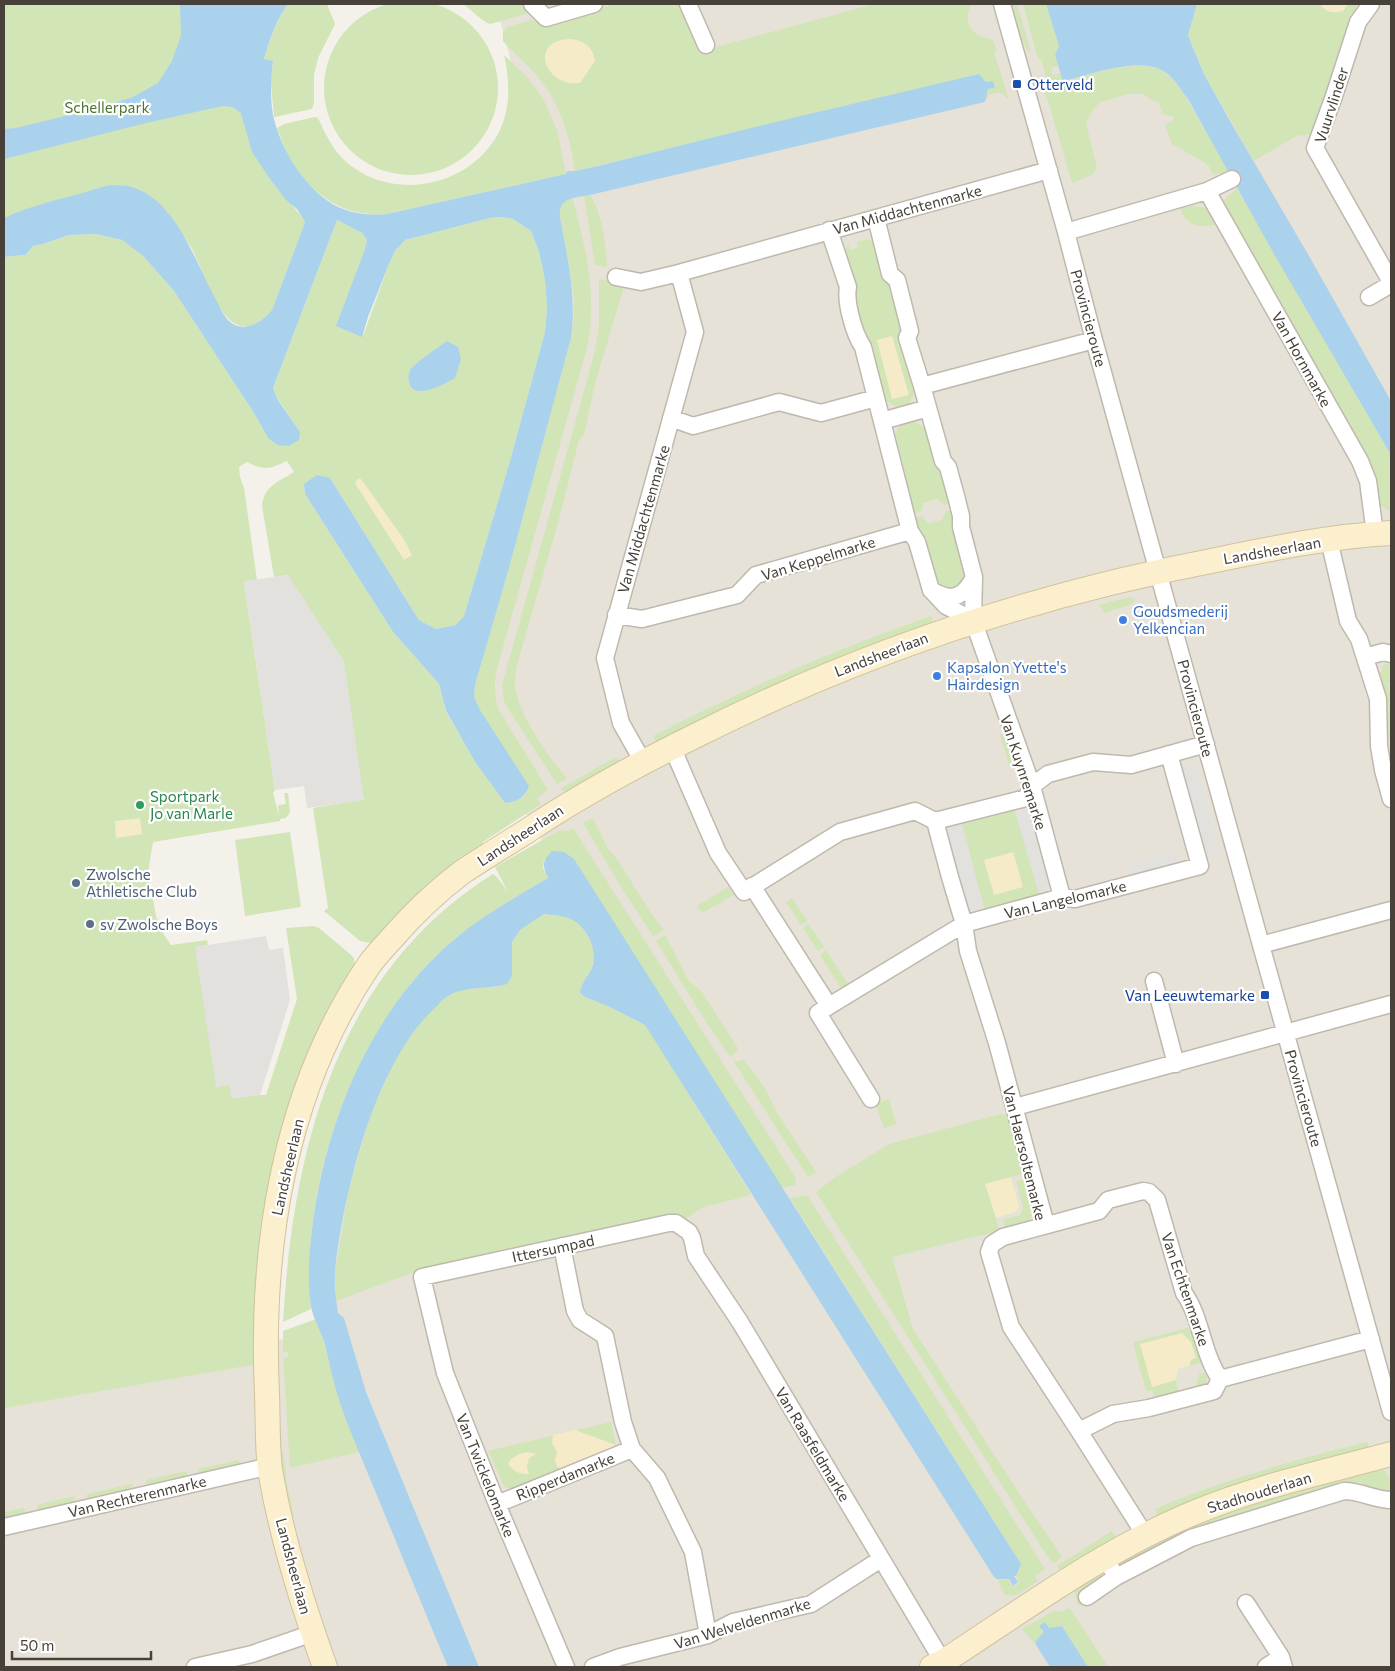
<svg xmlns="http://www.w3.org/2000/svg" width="1395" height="1671" font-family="Commissioner,sans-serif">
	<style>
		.residential { fill: #e7e2d8 }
		.green { fill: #d1e5b6 }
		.sand { fill: #f5ebc9 }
		.parking { fill: #e3e1de }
		.water { fill: #abd2ec }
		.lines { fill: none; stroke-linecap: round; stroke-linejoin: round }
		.street-casing { stroke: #bfb8ad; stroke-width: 19 }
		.secondary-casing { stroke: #d0c29d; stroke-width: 26 }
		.street { stroke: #fff; stroke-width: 16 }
		.secondary { stroke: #fbefcd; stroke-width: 24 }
		.transit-dot { fill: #1a4fb4; stroke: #fff; stroke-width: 2 }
		.shop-dot { fill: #3f7fe0; stroke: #fff; stroke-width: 2 }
		.leisure-dot { fill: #2e9e5b; stroke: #fff; stroke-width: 2 }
		.service-dot { fill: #5c6f8a; stroke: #fff; stroke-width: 2 }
		.labels { text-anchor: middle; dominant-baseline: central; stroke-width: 4.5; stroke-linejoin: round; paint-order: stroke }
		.transit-label { font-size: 15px; fill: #164399; stroke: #fff; text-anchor: start }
		.street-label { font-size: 15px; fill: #474139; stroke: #fff }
		.park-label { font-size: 15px; fill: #4b762f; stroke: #fff }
		.shop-label { font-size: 15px; fill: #366cbe; stroke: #fff; text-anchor: start }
		.leisure-label { font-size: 15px; fill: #27864d; stroke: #fff; text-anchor: start }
		.service-label { font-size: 15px; fill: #4e5e75; stroke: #fff; text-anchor: start }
	</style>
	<rect width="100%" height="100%" fill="#f4f1ea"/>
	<path class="residential" d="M496,4H1391V1667H4V1383L335,1331L322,1285L347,1128L416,1006L565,881L456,692L564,318L525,117Z"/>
	<path class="green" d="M324 88a87 87 0 1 1 174 0a87 87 0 1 1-174 0Z
		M4,4H255L270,179C281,194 295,206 305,222L272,310C227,361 208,279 192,249C184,235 174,223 166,210L4,243Z
		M288,4H327L335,24L318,58L314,75V103L312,109L274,117L271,83L273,61L264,59C270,40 276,20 288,4Z
		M463,4H522L530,13L490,24C482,22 471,9 463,4Z
		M615,4H679L697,47L705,50L874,4H972C960,21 974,39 993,39L997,51L994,52L1009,100L1000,92L990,94L985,102L988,89L995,88L993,81L986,82L979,75L575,171C570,136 560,102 536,75C526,63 513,53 503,41V32L507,27L532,20L542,24Z
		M1012,4H1017L1030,48L1029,53L1020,36Z
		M1023,4H1046L1059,46L1055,55L1058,66L1051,68L1052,75L1060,73L1064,82C1089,75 1144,55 1167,74C1181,85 1189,103 1198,118C1208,135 1220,152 1228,171L1213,175L1209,166L1202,161L1172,144L1165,125L1173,120L1174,117L1162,114L1159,102H1155L1143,94H1129L1100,102L1090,114L1086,123L1097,168L1092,175L1072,183L1048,101L1043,90L1048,83L1041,59H1038Z
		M1197,4H1357L1314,133L1305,136L1298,135L1254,161L1205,76L1188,35Z
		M504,55L529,79L545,102L557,130L566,174L387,214C343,218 310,194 289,157C284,148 281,137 277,128L284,124L315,117L318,118C325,133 332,148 344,160C391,203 468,188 498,134C511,110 510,81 504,55Z
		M1237,188L1391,455V512L1380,505L1375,478L1222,202Z
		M590,195C602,211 606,246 607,267L595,265L584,196Z
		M572,197C583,234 595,289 590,327C589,343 584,358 580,373L496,672C494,685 495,695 497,707L548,790L537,798L541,804L483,842L481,851L379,940L370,943L360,941L324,911L328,908L313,808L364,799L288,575L274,577L262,506C264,485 279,482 294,472L287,461C269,469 265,471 247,462L239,467L240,477L244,488L257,580L244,582L275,790L273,793L279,816L278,805L286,804L284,793H288L290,812L286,818L280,819V821L153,842L148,872L156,916L164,935L171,945L207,940L208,945L196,947L217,1087L229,1084L232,1098L260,1095H266L297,999L286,928L314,926L319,928L350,954L354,958L355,969L321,1032L257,1364L4,1408V257L25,255L33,246L43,244L69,235L96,234L122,240L143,256L174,291L254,413L268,438L300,432L278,399L273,388L337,220L362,233L367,240L364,252L363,336L389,264L395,251L405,240L490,218L502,217L513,219L531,231L539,252L545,280L547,309L545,332L510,461L464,616L455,625L436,629L419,620L330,478L304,484L305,494L393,632L439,684L446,712L475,762L505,803L524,797L528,786L480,710L474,697L475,685L509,568L571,338L574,319V297L559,209L562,203Z
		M1193,206L1207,208L1216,224C1201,229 1185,226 1180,208Z
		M867,239L874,243L885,280L889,284L903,329L899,334L916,392L907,406L900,409L886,401L870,342L865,338L852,293L845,252L848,244L850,250L858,247L857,242Z
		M599,279L625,283L595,384L584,435L579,440L558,523L518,661C517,669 514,677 515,684C516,712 549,757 567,779L557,784L507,707L504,701L502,685L594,355L599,326Z
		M911,420L925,428L936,468L941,471L950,503L945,505L937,499L923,503L922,511L912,514L904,480L906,475L895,434L902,422Z
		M952,510L954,517L951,522L967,580L955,590L938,587L921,530L916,527L914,518L922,516L928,523L942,520L946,511Z
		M1129,597L1135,599L1133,604L1104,613L1099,605Z
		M931,616L933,622L832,661L657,743L653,736C743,689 835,650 931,616Z
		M1387,664H1391V682L1388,684L1390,690H1391V737L1387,739L1377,673L1383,671L1382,666Z
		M1004,734L1014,763L1009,764L1000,735Z
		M616,757L620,763L567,792L560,789Z
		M1013,805L1040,897L985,913L961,821Z
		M593,818L608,849L615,856L653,916L664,930L653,936L621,887L583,823Z
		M573,828L796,1178L795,1185L782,1188L544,860L543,868L548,878C508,902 467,925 434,958C349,1043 300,1191 311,1309L283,1322C293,1149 336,972 493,874L497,877L508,892L495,867L560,830L567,831Z
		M290,832L301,907L245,916L235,840Z
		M728,887L734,895L702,913L697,906Z
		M792,898L807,921L801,925L786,902Z
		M544,914C553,915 564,915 571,919C586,928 598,948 592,965C590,972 585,979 581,986L585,997L610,1007L645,1025L659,1046L751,1195L703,1207L683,1221L417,1271L336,1301L335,1273L349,1187L371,1114L397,1055L425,1015L447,996L464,989L498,987L512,976V942L520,930Z
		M809,924L824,947L818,951L803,928Z
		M665,935L689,981L702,992L739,1050L730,1057L706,1022L656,941Z
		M826,950L848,984L841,988L820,955Z
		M744,1060L765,1088L776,1111L816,1172L808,1177L734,1062Z
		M889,1099L896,1124L884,1128L877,1108V1103Z
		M1001,1114L1006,1115L1010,1120L1025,1173L1011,1177L1019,1206L1016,1212L996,1218L999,1231L892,1257L913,1329L1028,1507L1062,1556L1055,1563L1051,1561L1045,1553L816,1192L837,1176L889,1144Z
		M1026,1178C1029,1190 1040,1212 1028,1221C1023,1226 1012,1227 1005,1229L1003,1220L1020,1215L1023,1208L1016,1181Z
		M807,1195L1045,1569L1035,1576L1038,1581L1016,1595H1005L997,1579L1008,1580L1013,1587L1019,1583L1016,1576L1021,1564L790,1198Z
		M316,1319L324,1341L338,1397L359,1452L290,1468L283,1358L288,1357V1352H283V1331Z
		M1188,1328L1195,1338L1203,1362L1178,1369L1176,1380L1179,1395L1165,1398L1154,1396L1152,1390L1146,1391L1133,1342Z
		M1205,1373L1207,1380L1203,1389L1185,1394L1184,1389L1196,1386L1199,1374Z
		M611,1422L616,1445L610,1452L517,1488H506L504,1486L488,1451Z
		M1367,1442L1370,1450L1157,1517L1155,1509C1223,1480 1294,1460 1367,1442Z
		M278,1451H283L287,1484L294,1517H288Z
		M239,1460L241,1466L199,1474L198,1469Z
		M1377,1469L1383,1470L1391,1478V1495L1381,1493L1360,1482L1300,1497L1121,1568L1117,1566L1120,1560L1170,1534L1262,1499Z
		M187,1471L188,1477L147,1486L146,1480Z
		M132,1484L133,1489L87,1499V1494Z
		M74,1496L75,1502L38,1511L37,1505Z
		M24,1508L26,1513L4,1518V1512Z
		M1112,1531L1117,1539L1061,1573L1057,1566Z
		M1105,1569L1109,1577L1085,1594L1084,1605H1077L1075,1589Z
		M1070,1608L1108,1667H1088L1062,1626L1049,1628L1042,1624L1039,1626L1044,1632L1036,1641V1645L1022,1629L1054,1611L1061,1612Z"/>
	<path class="sand" d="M1320,4H1348L1343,11C1333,14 1325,12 1320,4Z
		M571,39C585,41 593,47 595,61L580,83C545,88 527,40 571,39Z
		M892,336L909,395L892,399L877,340Z
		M358,479H361L405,541L412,555L404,560L355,483Z
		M140,818L142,834L116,838L115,821Z
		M1013,852L1023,887L994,895L984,860Z
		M1011,1177L1019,1206L1016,1212L996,1218L985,1184Z
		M1182,1333L1191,1342L1196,1358L1191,1360L1189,1366L1178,1369L1176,1380L1152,1387L1140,1344Z
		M575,1430L616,1445L610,1452L564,1469L557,1467L555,1460L557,1452L552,1443L553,1435Z
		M527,1452L536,1454L529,1458L527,1467L529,1474C519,1474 514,1472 508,1464C512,1456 519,1454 527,1452Z"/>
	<path class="parking" d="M288,575L344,661L364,800L307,808L304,786L275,790L244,581Z
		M1195,764L1219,852L1205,856L1182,767Z
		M1028,806L1050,888L1039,892L1015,810Z
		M961,821L984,907L970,911L946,828Z
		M1175,850L1179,863L1131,876L1127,864Z
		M266,936L269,950L283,948L290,1000L260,1095L231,1098L229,1085L216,1087L195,947Z"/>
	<path class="water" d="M180,4H288C276,20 270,39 264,59L273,61C271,79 270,97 273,115C280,147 301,182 328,201C345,213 367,216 387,214L566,174L567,171H575L602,165L759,126L979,74L986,82L993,81L995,88L988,89L985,102L590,195C575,198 558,197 560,217C567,257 577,296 571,338L509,568L475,685L474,697L480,710L529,786C524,799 518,801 505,803L475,762L446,711L439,684L393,632L305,494L304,484L317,475L330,478L419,620L436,629L455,625L464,616L510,461L545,332L547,309L545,280L539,252L531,231L513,219L502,217L490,218L405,240L395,251L389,264L368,317L362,337L336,326L364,252L367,240L362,233L337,220L273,388L278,400L300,432L299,440L289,446L278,445L268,438L254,413L174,291L143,256L122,240L96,234L69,235L43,244L33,246L25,255L4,257V218C29,206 57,200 83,193C92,190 103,186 113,185C117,185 123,186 128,186C175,197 194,259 214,296C218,303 222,313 227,319C242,335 261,323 272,310L305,222L297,209L286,200L270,179L252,152L241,113L233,107L223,106L146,123L4,159V129L16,128L102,107L133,97L158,83L172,61L181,35Z
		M1046,4H1197L1188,35L1193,48L1205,76L1230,121L1309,256L1391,401V455L1274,254L1188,99C1181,90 1175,79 1165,72C1141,56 1090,74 1063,82L1055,55L1059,46Z
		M447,341L458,347L461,359L455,378C446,383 417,400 410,385C408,381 408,374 410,370C414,364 440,346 447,341Z
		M552,851L564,852L574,859L1021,1564L1016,1576H1014L1018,1582L1013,1586L1009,1579H997L994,1577L645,1025L610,1007L585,997L580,993C581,981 591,974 593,964C597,946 585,924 568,918C561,915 552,915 544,914L520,930L512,942V976L507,984C488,990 467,985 448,996C444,998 440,1002 437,1006C376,1059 343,1193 335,1272C334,1285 336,1300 338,1313L344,1318L366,1392L479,1667H448C425,1613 403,1558 380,1503C366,1468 350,1433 338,1397C333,1380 329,1362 325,1344C321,1331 313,1319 311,1306C307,1280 309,1254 312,1229C324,1131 363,1030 433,959C466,925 507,902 548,878C542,865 542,862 552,851Z
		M1045,1622L1049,1628L1062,1626L1088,1667H1050L1036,1645V1641L1044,1632L1039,1626Z"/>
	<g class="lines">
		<g class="street-casing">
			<path id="street" d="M532,4L546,18L594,4
				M688,4L706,45
				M1002,4L1066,232L1094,340L1261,945L1391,1412
				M1371,4L1358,22L1334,96L1315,148L1391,282
				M1207,191L1232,179
				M876,218L890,274L897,280L910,331L907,338L922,386L943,461L948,467L956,496L961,516V527L974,577L973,620L1032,786L1062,897
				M829,230L848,287C845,302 854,334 863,347L910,531L917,542L931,590L946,606L973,620
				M1066,232L1207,191L1360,461L1368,481L1375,534
				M616,277L641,282L679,273L1049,170
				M1369,297L1391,284
				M922,386L1094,340
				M671,418L693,426L779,402L821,413L876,398
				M882,421L928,408
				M1329,540L1348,621L1359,639L1378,699L1379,746L1383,770L1391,799
				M933,591C953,602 964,597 974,577
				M616,615L642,619L737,595L756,575L910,531
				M1365,657L1383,652L1391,654
				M672,747L718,853L744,892L840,832L915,811L935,821L1026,798L1032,786L1048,774L1093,762L1131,765L1206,744
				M643,762L621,723L605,658L695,332L679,273
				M935,821L950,877L964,924L968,951L997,1043L1046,1225
				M752,886L829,1006
				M1261,945L1391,910
				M1154,981L1176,1064
				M871,1099L818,1013L829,1006L964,924L1062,897L1075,899L1200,866L1169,754
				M1015,1107L1391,1004
				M562,1246L575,1311L580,1320L605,1336L623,1422L632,1449L657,1478L693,1552L708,1635
				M1220,1379L1371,1339
				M1079,1431L1113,1414L1149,1408L1214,1391L1220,1379
				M497,1504L632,1449
				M4,1527L270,1466
				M1145,1535L1079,1431L1011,1327L989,1252L992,1244L1003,1237L1099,1211L1108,1200L1143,1191L1149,1192L1157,1200L1184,1293C1202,1319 1202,1353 1220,1379
				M1105,1557L1116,1577L1191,1538L1344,1491C1361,1491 1375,1500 1391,1500
				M1087,1597L1116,1577
				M1246,1603L1281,1657L1284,1667
				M195,1667L252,1654L313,1633
				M566,1667L497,1504L445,1373L422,1277L669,1223H676L689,1232L692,1238L696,1256L740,1322L943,1662
				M593,1667L620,1657L708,1635L733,1622L811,1604L881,1559
				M1266,1667L1281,1657"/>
		</g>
		<g class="secondary-casing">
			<path id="secondary" d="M325,1667C302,1603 281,1537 270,1469C267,1445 268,1419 267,1394C260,1247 284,1090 369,965C376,955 385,946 393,937C414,913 436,892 461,873C482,859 503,846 524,833C579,796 636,765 695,736C862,652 1032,595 1216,560C1274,548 1332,536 1391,533
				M932,1667L943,1662C1023,1610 1103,1551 1191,1514C1255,1487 1324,1472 1391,1454"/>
		</g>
		<use href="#street" class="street"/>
		<use href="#secondary" class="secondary"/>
	</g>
	<g class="transit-dot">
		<rect x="1012" y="79" width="10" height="10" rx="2.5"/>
		<rect x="1260" y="990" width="10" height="10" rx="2.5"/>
	</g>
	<g class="shop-dot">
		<circle cx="1123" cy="620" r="5"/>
		<circle cx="937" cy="676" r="5"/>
	</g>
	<circle class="leisure-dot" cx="140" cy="805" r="5"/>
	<g class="service-dot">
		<circle cx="76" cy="883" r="5"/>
		<circle cx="90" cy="924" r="5"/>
	</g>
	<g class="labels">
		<g class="transit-label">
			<text x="1027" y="84">Otterveld</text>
			<text x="1255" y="995" text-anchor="end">Van Leeuwtemarke</text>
		</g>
		<g class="street-label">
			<text transform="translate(1331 105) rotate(-72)">Vuurvlinder</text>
			<text transform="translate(907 209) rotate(-15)">Van Middachtenmarke</text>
			<text transform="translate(1089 318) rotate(75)">Provincieroute</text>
			<text transform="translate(1302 359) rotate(61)">Van Hornmarke</text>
			<text transform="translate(643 519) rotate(-74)">Van Middachtenmarke</text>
			<text transform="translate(1272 550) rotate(-10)">Landsheerlaan</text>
			<text transform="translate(818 558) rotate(-17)">Van Keppelmarke</text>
			<text transform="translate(881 654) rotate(-21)">Landsheerlaan</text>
			<text transform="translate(1196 708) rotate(75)">Provincieroute</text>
			<text transform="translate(1024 772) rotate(72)">Van Kuynremarke</text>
			<text transform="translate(520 835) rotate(-33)">Landsheerlaan</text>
			<text transform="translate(1065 899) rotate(-13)">Van Langelomarke</text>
			<text transform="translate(1304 1098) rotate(74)">Provincieroute</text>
			<text transform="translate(1025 1153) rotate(76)">Van Haersoltemarke</text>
			<text transform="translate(287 1167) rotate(-77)">Landsheerlaan</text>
			<text transform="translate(553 1248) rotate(-12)">Ittersumpad</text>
			<text transform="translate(1186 1289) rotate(71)">Van Echtenmarke</text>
			<text transform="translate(813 1444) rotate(59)">Van Raasfeldmarke</text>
			<text transform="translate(486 1475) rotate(68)">Van Twickelomarke</text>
			<text transform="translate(565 1476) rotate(-22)">Ripperdamarke</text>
			<text transform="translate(1259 1492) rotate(-17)">Stadhouderlaan</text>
			<text transform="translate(137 1496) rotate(-13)">Van Rechterenmarke</text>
			<text transform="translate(294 1566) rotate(75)">Landsheerlaan</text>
			<text transform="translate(742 1623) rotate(-17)">Van Welveldenmarke</text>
		</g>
		<g class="park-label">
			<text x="107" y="107">Schellerpark</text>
		</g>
		<g class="shop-label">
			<text x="1133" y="611">Goudsmederij<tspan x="1133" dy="17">Yelkencian</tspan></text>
			<text x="947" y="667">Kapsalon Yvette's<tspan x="947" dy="17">Hairdesign</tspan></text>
		</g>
		<g class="leisure-label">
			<text x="150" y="796">Sportpark<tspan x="150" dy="17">Jo van Marle</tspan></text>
		</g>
		<g class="service-label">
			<text x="86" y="874">Zwolsche<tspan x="86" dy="17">Athletische Club</tspan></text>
			<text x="100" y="924">sv Zwolsche Boys</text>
		</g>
	</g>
	<rect width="1395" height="1671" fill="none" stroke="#474139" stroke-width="10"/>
	<path d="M12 1651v8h139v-8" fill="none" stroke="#474139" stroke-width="2.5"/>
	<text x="20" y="1651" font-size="15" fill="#474139" stroke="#ffffff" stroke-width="4" paint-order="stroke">50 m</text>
</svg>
